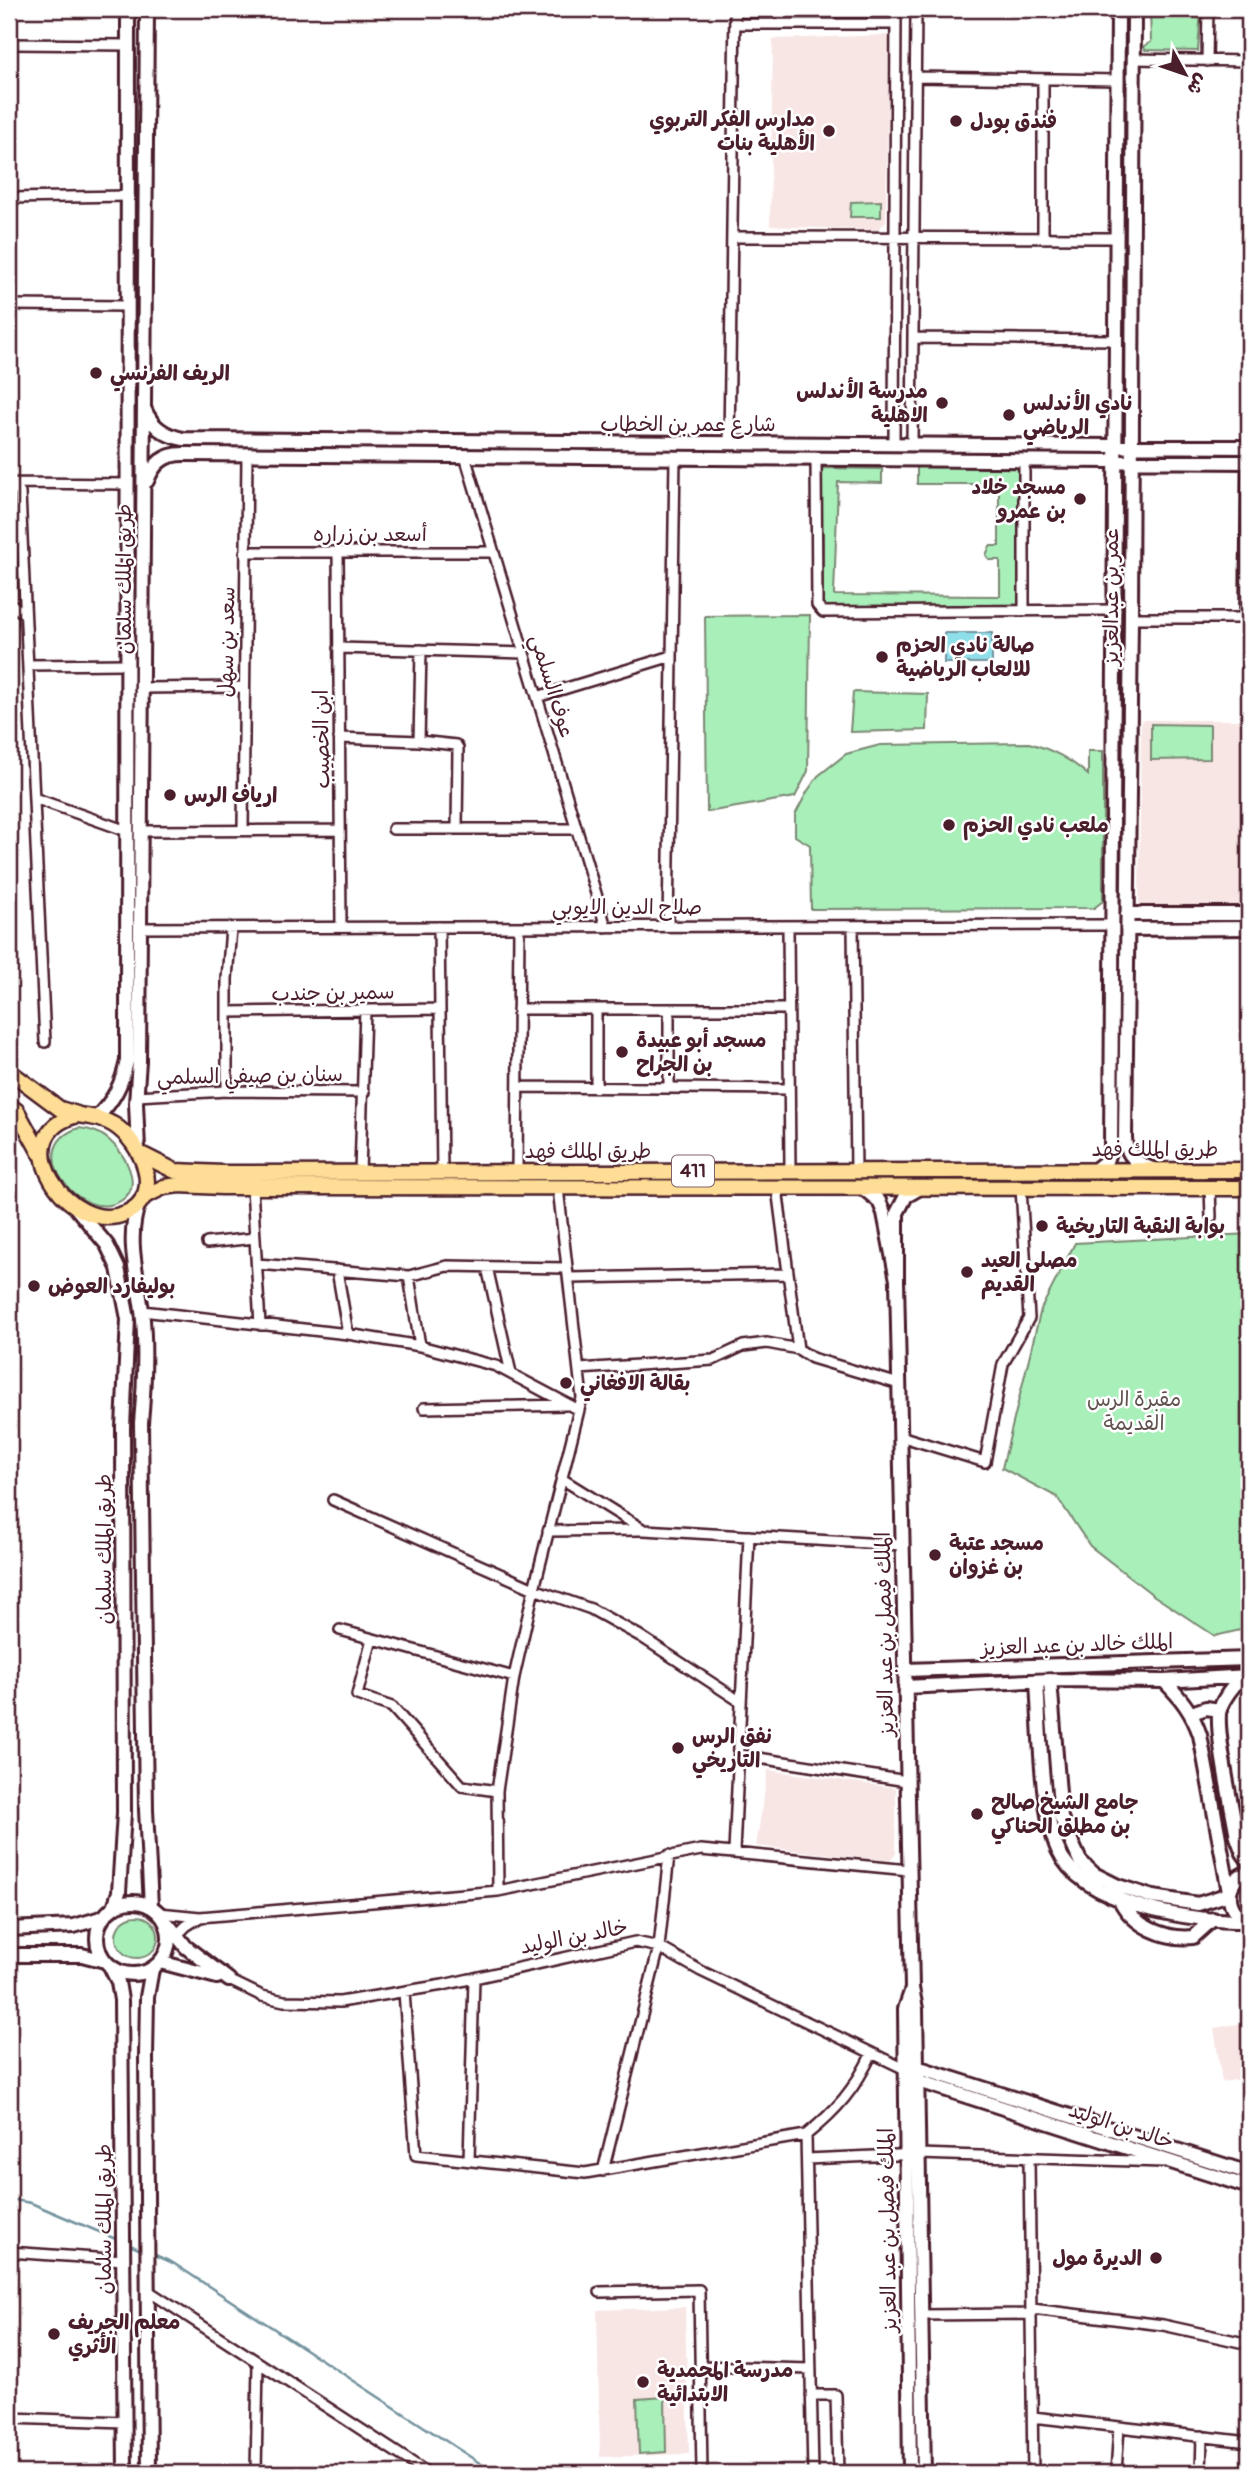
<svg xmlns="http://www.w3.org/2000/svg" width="1258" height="2482" font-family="Pangolin,'Playpen Sans Arabic',sans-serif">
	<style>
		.built { fill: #f8e6e5 }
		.green { fill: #a9efba; stroke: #7a8772; stroke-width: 2 }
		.water { fill: #8fdfea; stroke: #73929e; stroke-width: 2 }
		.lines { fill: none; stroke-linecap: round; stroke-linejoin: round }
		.stream { stroke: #73929e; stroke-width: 2.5 }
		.street-casing { stroke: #4a1f2b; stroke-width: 14 }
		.secondary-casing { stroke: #4a1f2b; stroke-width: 18 }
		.primary-casing { stroke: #4a1f2b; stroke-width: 19 }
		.street { stroke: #fff; stroke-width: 9 }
		.secondary { stroke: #fff; stroke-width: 12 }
		.primary { stroke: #fedd96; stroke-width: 14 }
		.poi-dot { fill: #4a1f2b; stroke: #fff; stroke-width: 2.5 }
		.labels { text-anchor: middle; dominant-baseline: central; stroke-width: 5; stroke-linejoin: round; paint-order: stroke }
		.shield { fill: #fff; stroke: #80626b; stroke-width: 2 }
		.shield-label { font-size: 19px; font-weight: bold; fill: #4a1f2b }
		.poi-label { font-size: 21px; font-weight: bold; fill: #4a1f2b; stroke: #fff; text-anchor: start }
		.street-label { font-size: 21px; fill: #4a1f2b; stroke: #fff }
		.park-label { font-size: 21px; fill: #62534f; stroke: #fff }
	</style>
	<rect width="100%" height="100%" fill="#fff"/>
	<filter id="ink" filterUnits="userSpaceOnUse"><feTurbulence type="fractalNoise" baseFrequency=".0143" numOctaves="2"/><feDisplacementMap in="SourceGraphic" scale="14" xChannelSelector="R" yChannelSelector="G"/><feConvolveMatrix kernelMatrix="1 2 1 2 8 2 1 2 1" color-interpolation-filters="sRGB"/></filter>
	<g filter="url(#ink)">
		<path class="built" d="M889,35L886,222L877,230L770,226L773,39Z
			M1141,720H1245L1244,909H1139Z
			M768,1770L896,1788V1853L890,1861L756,1846Z
			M1249,2022V2078L1222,2082L1214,2028Z
			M685,2307L689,2454L600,2457L597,2310Z"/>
		<path class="green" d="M1150,9H1201L1198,51L1145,50L1144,46L1151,42Z
			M881,201V217H850L851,202Z
			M917,465H1019L1018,612L823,610V531L819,528L821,468L882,469V483L838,482L834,595L1000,596V560H989L986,555L990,546H999V484H917Z
			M810,615L808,771L795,797L707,812L705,616Z
			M853,692L928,694L927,730L850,732Z
			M1151,724L1210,725V759L1151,760Z
			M1029,743C1053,750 1070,759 1088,775V751H1103V901L1094,908L811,909L810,845L795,836V815L807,792L818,776L846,754L880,745Z
			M79,1128C90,1129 100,1132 109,1140C124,1153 144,1185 122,1200C82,1227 19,1147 79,1128Z
			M1249,1234V1628L1215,1636L1153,1595L1090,1546L1057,1497L1002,1468L1041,1309L1075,1243Z
			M116 1937a21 21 0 1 1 42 0a21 21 0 1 1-42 0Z
			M665,2397L666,2452L639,2454L637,2399Z"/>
		<path class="water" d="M944,633H992V663H944Z"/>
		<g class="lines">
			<path class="stream" d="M9,2199L31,2203L118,2240
				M130,2245L141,2250
				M153,2254L173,2263L495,2473"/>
			<g class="street-casing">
				<path id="street" d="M735,24H896
					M9,44L128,45
					M1133,59L1249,61
					M1207,61L1208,9
					M916,77L1118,80
					M9,198L127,196
					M732,237L1116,238
					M1043,238V79
					M9,305L127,306
					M913,338L1115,340
					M729,443L735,9
					M894,444L896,9
					M912,444L916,9
					M465,456L606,927
					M816,458L817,605L823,612L1116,610
					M1024,460V610
					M9,479L20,493L45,1042
					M12,483L127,484
					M338,551L341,927
					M245,552H494
					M9,603L25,614
					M1131,618H1249
					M1245,618L1247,462
					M338,648L524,653
					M28,665L127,664
					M142,688L244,687
					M537,697L672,656
					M339,738L419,741L421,650
					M419,741L456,745L458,748L457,829
					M34,798L127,831
					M393,829H577
					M243,830L247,454
					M141,831L340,830
					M668,926L675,457
					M788,926L790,1171
					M853,926L856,1171
					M439,927L442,1172
					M140,928L1113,925
					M518,1009H788
					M227,1012L440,1009
					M518,1087L789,1089
					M596,1087V1009
					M669,1088V1009
					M227,1091V979L231,928
					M136,1096L227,1091L364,1092
					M360,1172L365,1010
					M517,1172L519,927
					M252,1187L260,1325
					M777,1188L798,1349
					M1210,1188L1211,1217
					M207,1243L255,1238
					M257,1264L409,1276L447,1266L567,1268
					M487,1267L511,1373
					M337,1270L348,1334
					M409,1276L420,1346
					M569,1278L788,1274
					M142,1311L348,1334L420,1346L496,1366L579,1410
					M579,1369L713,1360L743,1346L767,1343L798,1349L812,1358L899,1384
					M424,1408L566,1405
					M900,1436L985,1462L1003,1364L1029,1318L1021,1188
					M562,1479L644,1530L902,1545
					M333,1500L534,1589L591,1609L640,1636L741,1702
					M548,1531L642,1530
					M340,1630L514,1677
					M372,1639L357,1695L392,1707L462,1786L497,1791
					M739,1755L907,1781
					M734,1852L749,1536
					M498,1891L497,1791L514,1677L534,1589L582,1398L558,1188
					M159,1913L200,1917L186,1926L169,1943
					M200,1917L498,1891L701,1850L909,1870
					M229,1980L262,1996L284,2001L340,2002L443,1985L635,1942L659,1947L701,1971L905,2069
					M404,1992L416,2155L585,2173L806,2135
					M807,2159L919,2154L1163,2162
					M1029,2159L1033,2473
					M469,2161L474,1978
					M603,2171L659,1947L669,1855
					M9,2252L124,2260
					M147,2290L428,2473
					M600,2292L699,2290L702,2473
					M1032,2309L1163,2325L1249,2344
					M922,2315L1032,2314
					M700,2366L811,2369
					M811,2395H836L838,2473
					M1033,2417L1249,2442
					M9,2418L125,2422
					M256,2473L258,2362
					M813,2473L806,2135C837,2110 855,2089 872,2053
					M1116,2473L1119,2427
					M1201,2473L1202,2436"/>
			</g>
			<g class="secondary-casing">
				<path id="secondary" d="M1134,9L1131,618L1125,1138C1126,1157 1138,1164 1155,1170
					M144,408C152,427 164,435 183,439L1249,447
					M147,481C154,463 164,454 184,454L1249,462
					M1127,914H1249
					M1127,929L1249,928
					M97,1117C114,1100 122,1084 127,1061L128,9
					M138,1149L136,1103L139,1061L147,9
					M1095,1170L1106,1161L1111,1147L1118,9
					M863,1188L879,1201L884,1213L897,1280V1213L906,1196L920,1188
					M139,1203C124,1241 140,1282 143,1320C146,1355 144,1389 141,1423L146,1810L151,1906
					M77,1209L107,1245L118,1268L128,1319L123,1427L124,1813L119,1892L114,1907
					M897,1280L912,1988L916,2009L924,2473
					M905,1670L1249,1659
					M1242,1677C1233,1686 1225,1696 1220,1708C1214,1728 1233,1811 1237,1837L1243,1853L1249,1861
					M1050,1680L1061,1818L1080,1861L1094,1874L1118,1886L1153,1897L1198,1904L1229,1894
					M1037,1681C1040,1726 1040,1810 1058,1850C1083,1906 1194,1922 1249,1921
					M1164,1681C1181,1698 1192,1712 1200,1735L1229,1892
					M905,1687L1050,1680L1164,1681L1249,1676
					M1192,1713L1206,1708L1220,1710
					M1120,1900C1133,1926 1165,1940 1193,1937L1213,1919
					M97 1938a36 36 0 1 1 72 0a36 36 0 1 1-72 0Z
					M1249,1921C1224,1913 1223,1879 1249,1872
					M168,1924L186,1947L229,1980
					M9,1929L74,1926L104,1917
					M9,1955H82L105,1961
					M160,1962L217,1977
					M110,1966L118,1982L121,2000L125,2473
					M912,2069H923L1249,2173
					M914,2076L922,2082L1249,2187
					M149,2473L146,2057L147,1997L152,1969
					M910,2473L905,2009L912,1989"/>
			</g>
			<g class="primary-casing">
				<path id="primary" d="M9,1071L60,1109L77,1114
					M9,1105L17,1111L40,1153
					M78,1115C91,1117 103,1118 114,1125C141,1142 166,1195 126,1213C70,1238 0,1134 78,1115Z
					M141,1154L175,1171L223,1173L1249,1170
					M143,1197L164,1187L179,1185L222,1187L1249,1188"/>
			</g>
			<use href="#street" class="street"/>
			<use href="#secondary" class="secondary"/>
			<use href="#primary" class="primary"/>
		</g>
	</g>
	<g class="poi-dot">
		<circle cx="956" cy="121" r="7"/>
		<circle cx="829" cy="131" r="7"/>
		<circle cx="96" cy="373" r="7"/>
		<circle cx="942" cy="403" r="7"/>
		<circle cx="1009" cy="415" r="7"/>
		<circle cx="1080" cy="499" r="7"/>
		<circle cx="882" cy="657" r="7"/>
		<circle cx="170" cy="795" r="7"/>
		<circle cx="949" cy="825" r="7"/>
		<circle cx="622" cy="1052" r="7"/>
		<circle cx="1042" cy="1226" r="7"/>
		<circle cx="967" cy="1272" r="7"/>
		<circle cx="34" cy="1286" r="7"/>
		<circle cx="566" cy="1383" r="7"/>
		<circle cx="935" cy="1555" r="7"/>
		<circle cx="678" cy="1748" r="7"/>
		<circle cx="977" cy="1814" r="7"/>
		<circle cx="1156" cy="2258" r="7"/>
		<circle cx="54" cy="2334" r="7"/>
		<circle cx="643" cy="2382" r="7"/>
	</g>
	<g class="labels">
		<rect class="shield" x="672" y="1155.5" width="42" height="31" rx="5"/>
		<g class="shield-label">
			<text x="693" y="1171">411</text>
		</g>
		<g class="poi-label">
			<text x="815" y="119" text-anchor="end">مدارس الفكر التربوي<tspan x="815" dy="24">الأهلية بنات</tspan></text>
			<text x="970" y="121">فندق بودل</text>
			<text x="110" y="373">الريف الفرنسي</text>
			<text x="928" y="391" text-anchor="end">مدرسة الأندلس<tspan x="928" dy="24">الاهلية</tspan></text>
			<text x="1023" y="403">نادي الأندلس<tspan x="1023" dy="24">الرياضي</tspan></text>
			<text x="1066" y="487" text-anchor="end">مسجد خلاد<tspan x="1066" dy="24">بن عمرو</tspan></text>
			<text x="896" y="645">صالة نادي الحزم<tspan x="896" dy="24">للالعاب الرياضية</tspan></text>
			<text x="184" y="795">ارياف الرس</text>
			<text x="963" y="825">ملعب نادي الحزم</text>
			<text x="636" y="1040">مسجد أبو عبيدة<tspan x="636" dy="24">بن الجراح</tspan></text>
			<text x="1056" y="1226">بوابة النقبة التاريخية</text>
			<text x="981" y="1260">مصلى العيد<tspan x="981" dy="24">القديم</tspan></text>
			<text x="48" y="1286">بوليفارد العوض</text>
			<text x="580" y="1383">بقالة الافغاني</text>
			<text x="949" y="1543">مسجد عتبة<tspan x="949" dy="24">بن غزوان</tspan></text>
			<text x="692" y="1736">نفق الرس<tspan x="692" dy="24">التاريخي</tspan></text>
			<text x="991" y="1802">جامع الشيخ صالح<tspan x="991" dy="24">بن مطلق الحناكي</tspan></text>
			<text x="1142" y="2258" text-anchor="end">الديرة مول</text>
			<text x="68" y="2322">معلم الجريف<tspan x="68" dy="24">الأثري</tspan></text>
			<text x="657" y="2370">مدرسة المحمدية<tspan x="657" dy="24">الابتدائية</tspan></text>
		</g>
		<g class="street-label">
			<text x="688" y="424">شارع عمر بن الخطاب</text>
			<text x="370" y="534">أسعد بن زراره</text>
			<text transform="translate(124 579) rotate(-90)">طريق الملك سلمان</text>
			<text transform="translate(1111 597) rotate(-90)">عمر بن عبدالعزيز</text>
			<text transform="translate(227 642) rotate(-89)">سعد بن سهل</text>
			<text transform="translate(552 686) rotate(73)">عوف السلمي</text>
			<text transform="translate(322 739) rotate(-91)">ابن الخصيب</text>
			<text x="627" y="907">صلاح الدين الايوبي</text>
			<text transform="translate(333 993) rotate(-1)">سمير بن جندب</text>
			<text transform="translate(250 1076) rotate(-1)">سنان بن صيفي السلمي</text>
			<text x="1155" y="1149">طريق الملك فهد</text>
			<text x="588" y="1151">طريق الملك فهد</text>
			<text transform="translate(104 1549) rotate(-90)">طريق الملك سلمان</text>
			<text transform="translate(885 1634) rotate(-91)">الملك فيصل بن عبد العزيز</text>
			<text transform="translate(1077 1645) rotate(-2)">الملك خالد بن عبد العزيز</text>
			<text transform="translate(574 1937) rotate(-11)">خالد بن الوليد</text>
			<text transform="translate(1121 2126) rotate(18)">خالد بن الوليد</text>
			<text transform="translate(104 2219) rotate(-90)">طريق الملك سلمان</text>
			<text transform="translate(888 2230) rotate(-91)">الملك فيصل بن عبد العزيز</text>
		</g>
		<g class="park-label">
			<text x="1134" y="1399">مقبرة الرس<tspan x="1134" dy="24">القديمة</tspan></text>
		</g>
	</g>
	<rect width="1258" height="2482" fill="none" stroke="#fff" stroke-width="35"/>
	<rect x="18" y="18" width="1223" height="2447" fill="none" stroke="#4a1f2b" stroke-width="2.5" filter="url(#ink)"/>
	<g transform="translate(1185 74) rotate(130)" stroke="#ffffff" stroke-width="5" paint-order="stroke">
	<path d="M0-5L12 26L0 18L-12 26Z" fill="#4a1f2b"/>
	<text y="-10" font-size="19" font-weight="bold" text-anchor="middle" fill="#4a1f2b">ش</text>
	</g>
</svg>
